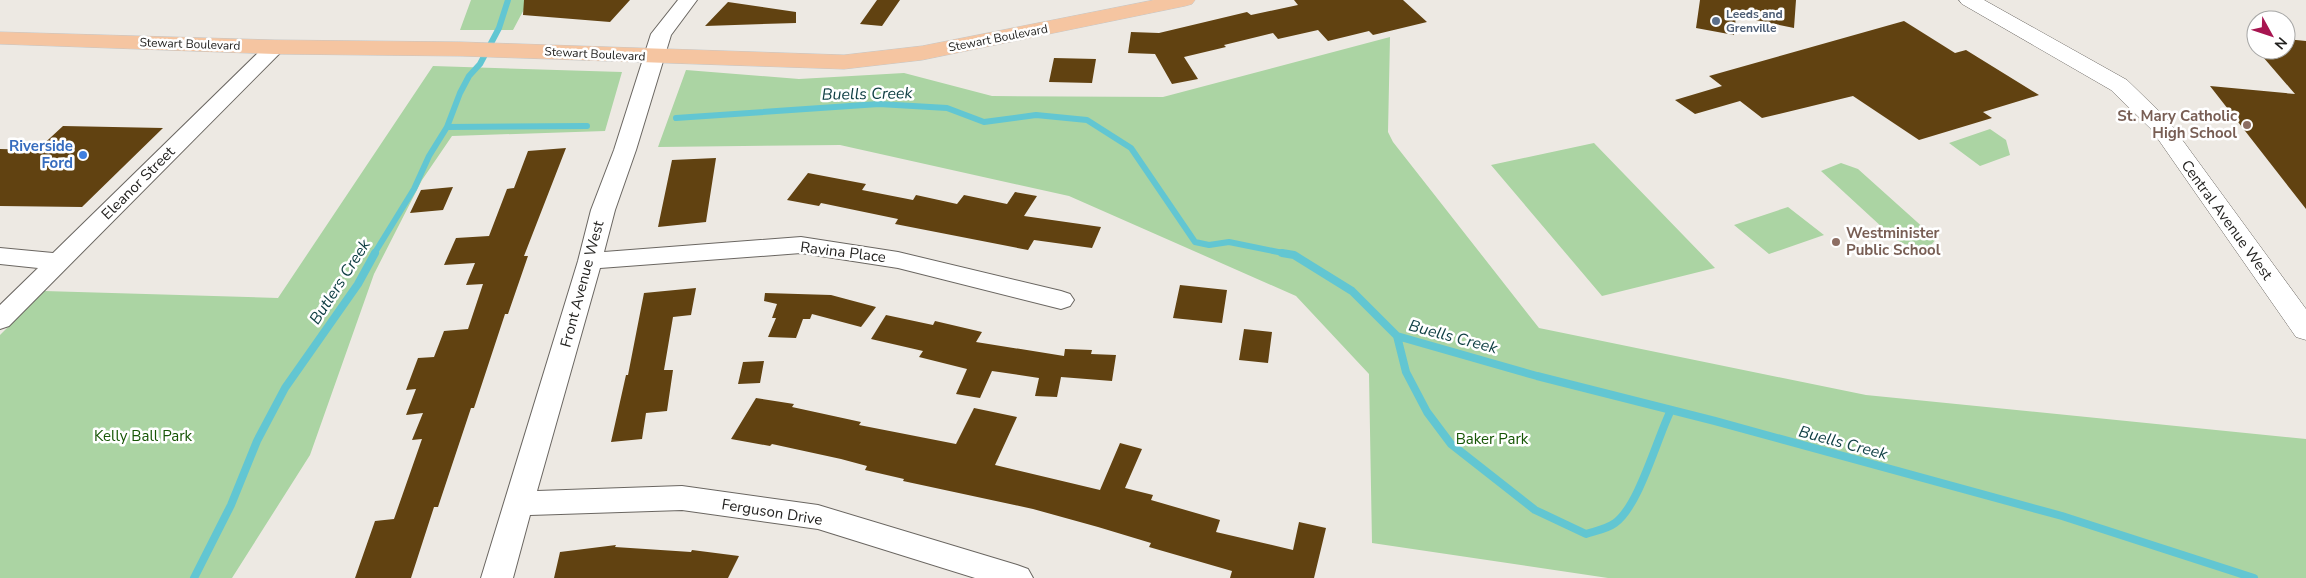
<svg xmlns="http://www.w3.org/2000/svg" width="2306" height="578" font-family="'Nunito Sans',sans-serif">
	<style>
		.green { fill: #abd4a3 }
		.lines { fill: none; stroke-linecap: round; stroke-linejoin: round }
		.stream-far1 { stroke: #62c6d2; stroke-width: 6 }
		.stream { stroke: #62c6d2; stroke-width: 8 }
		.building { fill: #614211 }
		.minor-casing { stroke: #6a6661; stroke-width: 2 }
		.tertiary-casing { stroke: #6a6661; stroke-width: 1 }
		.primary-casing { stroke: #c6c6c5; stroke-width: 1 }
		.minor { fill: #fff; fill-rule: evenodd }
		.tertiary { fill: #fff; fill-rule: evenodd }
		.primary { fill: #f5c5a1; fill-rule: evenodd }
		.service-dot { fill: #5c6f8a; stroke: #fff; stroke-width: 2 }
		.education-dot { fill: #8d6e63; stroke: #fff; stroke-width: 2 }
		.shop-dot { fill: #3f7fe0; stroke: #fff; stroke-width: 2 }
		.labels { text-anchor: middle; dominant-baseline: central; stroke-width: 5; stroke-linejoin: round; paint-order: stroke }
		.far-service-label { font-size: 12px; font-weight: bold; fill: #4e5e75; stroke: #fff; text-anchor: start }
		.far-street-label { font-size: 12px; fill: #242321; stroke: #fff }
		.education-label { font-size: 15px; font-weight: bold; fill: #785e54; stroke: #fff; text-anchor: end }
		.shop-label { font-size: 15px; font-weight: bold; fill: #366cbe; stroke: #fff; text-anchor: end }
		.street-label { font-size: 15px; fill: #242321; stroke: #fff }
		.park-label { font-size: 15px; fill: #165505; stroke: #fff }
		.water-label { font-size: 16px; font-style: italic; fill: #114045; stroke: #fff }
	</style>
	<rect width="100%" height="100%" fill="#ede9e3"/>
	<path class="green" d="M471,0H529L513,30H460Z
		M1390,37L1388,132L1393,142L1539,328L1866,395L2306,439V578H1608L1372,543L1369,374L1296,296L1069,196L840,145L658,147L686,70L799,79L904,73L992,96L1163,97Z
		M433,66L622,72L605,131L452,136L422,180L374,274L310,455L232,578H0V335L44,291L278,298Z
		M1990,129L2006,140L2010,155L1980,166L1949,143Z
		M1594,143L1715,268L1602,296L1491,165Z
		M1841,163L1858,169L1936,239L1928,249L1911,247L1896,240L1821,171Z
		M1788,207L1824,235L1769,254L1734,225Z"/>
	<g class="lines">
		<path class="stream-far1" d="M676,118L879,104L947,108L984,122L1036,115L1087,120L1131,148L1195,242L1209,245L1229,242L1288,254
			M447,127L587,126
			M374,254L414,189L429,156L447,127L460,93L469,76L480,64L499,28L508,0"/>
		<path class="stream" d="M1282,253L1294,255L1352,291L1397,336L1537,376L1715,421L2062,516L2254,578
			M1397,336L1406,372L1427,412L1451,444L1535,510L1586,534C1595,531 1607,529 1615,523C1639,506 1657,438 1671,410
			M194,578L231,505L257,441L285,388L358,284L375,253"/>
	</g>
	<path class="building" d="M524,0H630L610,22L523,15Z
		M877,0H900L882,26L860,24Z
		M1294,0H1403L1427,22L1373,35L1369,31L1328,41L1318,30L1278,39L1273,33L1224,45L1226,47L1184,57L1198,79L1172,84L1155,54L1128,53L1131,32L1159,33L1247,12L1251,15L1298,5Z
		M1700,0H1796L1794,28L1736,16L1734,35L1696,28Z
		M728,2L796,12V23L705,26Z
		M1904,21L1955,53L1966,50L2039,95L1983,112L1992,118L1919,140L1853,96L1762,118L1740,101L1695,114L1675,100L1722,86L1709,76Z
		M2286,39L2306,41V209L2210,86L2295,94L2257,50H2286Z
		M1054,58L1096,59L1092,83L1049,82Z
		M63,126L163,128L82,207L0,206V149L37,150Z
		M566,148L524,256H528L508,314H505L474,408H471L438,507H434L411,578H355L375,521L394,519L422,439L412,440L423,413L406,415L416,389L406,390L418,358L434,357L444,331L468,329L483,284L466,285L475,263L444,265L456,238L489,236L507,189L514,188L528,151Z
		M716,158L706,222L658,227L672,160Z
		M808,173L866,184L862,190L913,200L916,195L957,204L964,195L1007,204L1015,192L1037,196L1024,216L1101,227L1092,248L1034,240L1028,250L895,224L898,219L821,203L819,206L787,200Z
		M453,187L443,210L410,213L421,190Z
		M1180,285L1227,290L1222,323L1173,318Z
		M696,288L691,315L673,317L664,370H673L667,411L646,413L642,439L611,442L626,375H628L644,293Z
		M765,293L831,295L876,307L861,327L812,314L810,319H803L796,338L768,337L776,318H772L777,304L764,301Z
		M886,315L933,325L935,321L982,332L976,342L1064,356L1065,349L1092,350L1091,354L1116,355L1112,381L1061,377L1057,397L1035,396L1039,378L992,371L980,398L956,394L967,369L919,357L923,351L871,339Z
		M1244,329L1272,332L1268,363L1239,360Z
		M764,361L760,383L738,384L743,362Z
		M756,398L794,404L792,407L861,422L859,425L956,444L974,408L1017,417L995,465L1100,490L1120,443L1142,449L1125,488L1153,495L1151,500L1220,520L1216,532L1293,550L1299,522L1326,528L1314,578H1230L1232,571L1149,547L1151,543L1098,527L1033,509L903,481L904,479L865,470L867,466L841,459L772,444L770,446L731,439Z
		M616,545L615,547L691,552L692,550L739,556L728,578H554L560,552Z"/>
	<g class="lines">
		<g class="minor-casing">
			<path id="minor" d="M678,0H697L671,35L636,150L615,210L604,252L801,237L898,252L1061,291L1070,294L1074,300L1070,306L1061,309L898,268L801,253L600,268L537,491L682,486L818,505L1017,565L1028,569L1033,578H975L818,529L682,510L530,515L513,578H481L578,261L591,210L614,150L651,34Z
				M275,41L282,43L285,47L282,51L9,326L0,329V305L38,268L0,264V248L53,253L268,43Z"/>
		</g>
		<g class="tertiary-casing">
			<path id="tertiary" d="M1959,0H1984L2127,80L2167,119L2306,309V340L2296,337L2151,129L2111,90L1962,4Z"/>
		</g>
		<g class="primary-casing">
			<path id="primary" d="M1154,0H1195L1192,4L1185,6L922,60L844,69L461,56L275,54L0,44V32L275,40L461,42L844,55L922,46Z"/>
		</g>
		<use href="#minor" class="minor"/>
		<use href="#tertiary" class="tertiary"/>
		<use href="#primary" class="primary"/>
	</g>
	<circle class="service-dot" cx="1716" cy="21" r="5"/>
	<g class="education-dot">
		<circle cx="2247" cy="125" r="5"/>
		<circle cx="1836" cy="242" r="5"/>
	</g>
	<circle class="shop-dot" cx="83" cy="155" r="5"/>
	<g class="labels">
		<g class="far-service-label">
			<text x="1726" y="14">Leeds and<tspan x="1726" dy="14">Grenville</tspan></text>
		</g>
		<g class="far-street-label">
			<text transform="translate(998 38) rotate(-11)">Stewart Boulevard</text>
			<text transform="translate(190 44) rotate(2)">Stewart Boulevard</text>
			<text transform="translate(595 54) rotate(3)">Stewart Boulevard</text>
		</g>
		<g class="education-label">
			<text x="2237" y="116">St. Mary Catholic<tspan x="2237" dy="17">High School</tspan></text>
			<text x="1846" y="233" text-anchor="start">Westminister<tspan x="1846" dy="17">Public School</tspan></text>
		</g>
		<g class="shop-label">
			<text x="73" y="146">Riverside<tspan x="73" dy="17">Ford</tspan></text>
		</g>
		<g class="street-label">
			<text transform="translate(138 183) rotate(-45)">Eleanor Street</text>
			<text transform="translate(2227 220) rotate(54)">Central Avenue West</text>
			<text transform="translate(843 252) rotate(7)">Ravina Place</text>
			<text transform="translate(582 284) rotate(-75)">Front Avenue West</text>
			<text transform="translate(772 512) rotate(9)">Ferguson Drive</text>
		</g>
		<g class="park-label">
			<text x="143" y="436">Kelly Ball Park</text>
			<text x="1492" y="439">Baker Park</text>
		</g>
		<g class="water-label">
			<text transform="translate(867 94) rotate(-1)">Buells Creek</text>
			<text transform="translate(340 282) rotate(-57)">Butlers Creek</text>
			<text transform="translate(1453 337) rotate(15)">Buells Creek</text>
			<text transform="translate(1843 443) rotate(15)">Buells Creek</text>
		</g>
	</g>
	<g transform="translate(2271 35) rotate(130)"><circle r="24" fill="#ffffff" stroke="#a7a7a6"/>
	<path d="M0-4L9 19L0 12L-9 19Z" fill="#a71550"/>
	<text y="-8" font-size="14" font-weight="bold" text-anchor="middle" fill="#242321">N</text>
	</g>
</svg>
